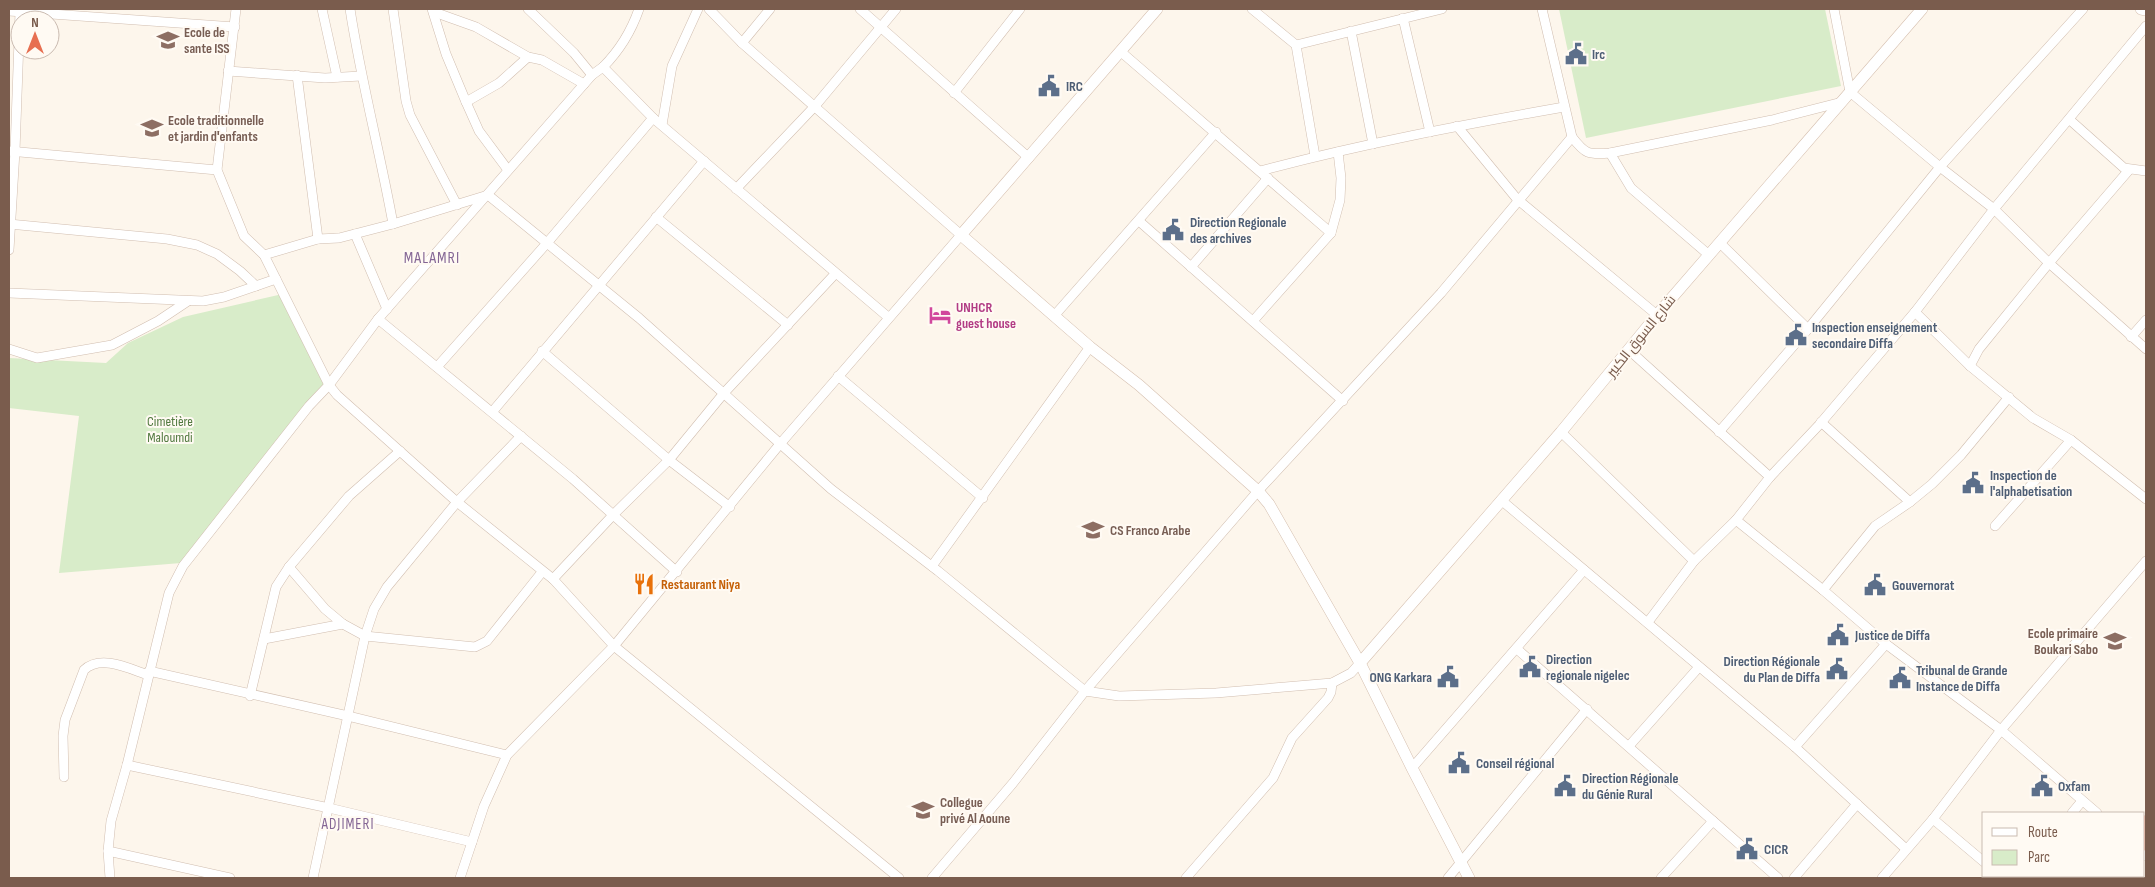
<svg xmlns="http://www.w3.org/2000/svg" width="2155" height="887" font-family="'Sofia Sans Condensed',Cairo,sans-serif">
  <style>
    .green { fill: #d8ecc9 }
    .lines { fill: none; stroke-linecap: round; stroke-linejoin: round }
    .street-casing { stroke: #d1beb0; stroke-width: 10 }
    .secondary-casing { stroke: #d6c0b0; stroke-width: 12 }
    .highway-casing { stroke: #dad1cd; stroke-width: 16 }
    .street { stroke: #fff; stroke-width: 9 }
    .secondary { stroke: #fff; stroke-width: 11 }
    .highway { stroke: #f7b7a3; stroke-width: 15 }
    .labels { text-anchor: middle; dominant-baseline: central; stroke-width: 4; stroke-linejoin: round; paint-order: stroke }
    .education-label { font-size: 14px; font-weight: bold; fill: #785e54; stroke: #fffaf3; text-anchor: start }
    .service-label { font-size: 14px; font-weight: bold; fill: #4e5e75; stroke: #fffaf3; text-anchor: start }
    .hotel-label { font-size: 14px; font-weight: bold; fill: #b23c85; stroke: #fffaf3; text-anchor: start }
    .street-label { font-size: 14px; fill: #7a5c4d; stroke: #fffaf3 }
    .park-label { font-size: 14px; fill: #537a41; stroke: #fffaf3 }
    .food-label { font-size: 14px; font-weight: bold; fill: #c56008; stroke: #fffaf3; text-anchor: start }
    .neighbourhood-label { font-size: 15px; letter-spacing: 1px; fill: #846695; stroke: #fffaf3 }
    .quarter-label { font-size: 16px; letter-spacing: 1px; fill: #846695; stroke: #fffaf3 }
  </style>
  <rect width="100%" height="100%" fill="#fdf6ec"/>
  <g class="green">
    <polygon points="1559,9 1825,9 1841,86 1586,138"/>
    <polygon points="287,293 325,383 181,563 59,573 79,416 9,408 9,358 106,363 128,343 183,317"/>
  </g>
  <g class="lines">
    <g class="street-casing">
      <g id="street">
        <polyline points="236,9 217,170 244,236 264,255 329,385 337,395 457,502 553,579 614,646 899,878"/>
        <polyline points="322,9 337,77"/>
        <path d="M350 9C361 81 380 152 393 224"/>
        <polyline points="393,9 406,101 410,115 457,205"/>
        <polyline points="432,9 446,54 466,102 479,131 508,170"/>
        <polyline points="528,9 574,53 592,75 603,67 653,118 888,317"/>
        <polyline points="860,9 1029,158"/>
        <polyline points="1252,9 1296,45 1315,156"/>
        <path d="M1542 9 1572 137C1585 154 1588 155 1610 153L1772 120 1842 102"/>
        <polyline points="1834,9 1850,92 1940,167 1994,209 2049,263 2146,349"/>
        <polyline points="9,11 235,27"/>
        <polyline points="434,12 476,27 528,57 542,60 584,84"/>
        <polyline points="1403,18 1430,132"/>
        <polyline points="1351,31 1373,144"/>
        <polyline points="742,43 770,9"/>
        <polyline points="1296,45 1442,9"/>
        <polyline points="1120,51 1331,233"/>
        <path d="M603 67C620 50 631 32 639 9"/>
        <polyline points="228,71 325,78 361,76"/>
        <polyline points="297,75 318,239"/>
        <polyline points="954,93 1020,9"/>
        <polyline points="466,102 499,83 528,57"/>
        <polyline points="2070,120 2124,168 2146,171"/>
        <polyline points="662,125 672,66 698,9"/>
        <polyline points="1457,126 1517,199 1657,315"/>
        <polyline points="9,151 217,170"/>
        <polyline points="1610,153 1631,188 1709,255"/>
        <path d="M1260 171C1361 144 1462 125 1564 107"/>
        <polyline points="736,189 815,106 896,9"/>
        <polyline points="488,195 639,318 831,489 938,571 1085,691 1119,696 1216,693 1332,683 1351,673 1360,663"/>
        <polyline points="656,217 788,325"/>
        <polyline points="1139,221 1343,401"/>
        <polyline points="9,224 167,239 197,245 217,254 240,271 256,286"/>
        <polyline points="355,234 387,309"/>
        <polyline points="1720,243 1808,329"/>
        <polyline points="9,250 15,151 20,12"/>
        <polyline points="264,255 318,239 339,238 393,224 488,195"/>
        <polyline points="1191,267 1268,178"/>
        <polyline points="9,293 203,301 224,297 276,279"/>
        <polyline points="1915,312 1970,366 2033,418 2071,440 2146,499"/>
        <polyline points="1054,316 1216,132"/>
        <polyline points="378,319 573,479 677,572"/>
        <polyline points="1253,321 1331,233 1340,200 1341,178 1338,152"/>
        <polyline points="2131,337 2146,320"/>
        <polyline points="9,349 37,358 112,345 158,321 188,301"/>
        <polyline points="1629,350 1770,477"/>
        <polyline points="542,351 669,460 730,507"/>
        <polyline points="1970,366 1979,349 2049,263 2129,170"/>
        <polyline points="437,367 547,243 653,118"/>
        <polyline points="838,376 983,498"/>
        <polyline points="493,411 704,161"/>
        <polyline points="1821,422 1910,502"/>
        <polyline points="1561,432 1694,561"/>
        <polyline points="1719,432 1808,329 1940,167 2083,9"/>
        <polyline points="1501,500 1795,747 1906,849"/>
        <polyline points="1736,520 1823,590 1886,644 2001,730 2097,813"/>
        <polyline points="1995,526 2071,440"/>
        <polyline points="932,566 1090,347"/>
        <polyline points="289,567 325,609 343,624 365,636 475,647 487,641 542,572"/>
        <polyline points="553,579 614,514 669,460 724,393 835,274"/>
        <polyline points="1823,590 1875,526 1910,502 1932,484 1961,455 2009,397"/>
        <polyline points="1648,622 1694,561 1736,520 1770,477 1819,425 1915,312 1994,209 2146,26"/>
        <polyline points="264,639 343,624"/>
        <polyline points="1517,649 1778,878"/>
        <polyline points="149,671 348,716 507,755"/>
        <polyline points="250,696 276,587 289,567 349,496 400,451"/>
        <polyline points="1629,746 1699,667"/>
        <polyline points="1795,747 1886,644"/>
        <polyline points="127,765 329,808 472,842"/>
        <polyline points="1412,768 1584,570"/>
        <path d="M64 777 63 736 65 720 84 670C101 654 130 669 148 675"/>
        <polyline points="2072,813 2082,801"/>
        <polyline points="1933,819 1984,862"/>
        <polyline points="108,851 230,878"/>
        <polyline points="2144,854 2146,856"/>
        <polyline points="2000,876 2003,878"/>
        <polyline points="110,878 108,851 111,821 127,765 169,593 183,566 309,406 329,385 378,319 592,75"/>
        <polyline points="313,878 365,636 374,609 387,587 457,502 521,436"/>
        <polyline points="460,878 484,806 507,755 614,646 780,444 961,235 742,43 709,9"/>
        <polyline points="932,878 1013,783 1085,691 1258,491 1441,293 1572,137"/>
        <polyline points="1186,878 1273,778 1292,738 1328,698 1331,692 1332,683"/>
        <polyline points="1448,878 1587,709"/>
        <polyline points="1661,878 1713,821"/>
        <polyline points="1794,878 1857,804"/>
        <polyline points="1882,878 1933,819 2001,730 2146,561"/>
        <polyline points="2020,878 2022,876"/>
      </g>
    </g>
    <g class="secondary-casing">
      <g id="secondary">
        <polyline points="1157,9 961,235 1090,347 1139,385 1258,491 1269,504 1360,663 1412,768 1469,878"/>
        <polyline points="2141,9 2146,10"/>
        <polyline points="1360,663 1561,432 1657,315 1922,9"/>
      </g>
    </g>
    <g class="highway-casing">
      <g id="highway">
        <polyline points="2144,826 2146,823"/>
        <polyline points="2144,843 2146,840"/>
        <polyline points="2099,878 2101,876"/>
        <polyline points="2113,878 2115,876"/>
      </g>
    </g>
    <use href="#street" class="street"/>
    <use href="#secondary" class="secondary"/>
    <use href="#highway" class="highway"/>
  </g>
  <defs>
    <g id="school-bare" transform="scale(1.725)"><path d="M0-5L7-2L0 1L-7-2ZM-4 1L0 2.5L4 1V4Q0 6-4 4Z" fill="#8d6e63" stroke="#fffaf3" stroke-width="2.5" paint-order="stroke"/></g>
    <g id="civic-bare" transform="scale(1.725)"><path d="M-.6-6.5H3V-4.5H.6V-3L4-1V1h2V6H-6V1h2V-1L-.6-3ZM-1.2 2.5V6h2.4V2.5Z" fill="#5c6f8a" stroke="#fffaf3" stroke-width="2.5" paint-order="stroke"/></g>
    <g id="hotel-bare" transform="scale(1.725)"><path d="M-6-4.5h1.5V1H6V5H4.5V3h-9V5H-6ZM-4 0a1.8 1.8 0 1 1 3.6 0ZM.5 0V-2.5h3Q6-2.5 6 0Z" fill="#d1479c" stroke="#fffaf3" stroke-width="2.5" paint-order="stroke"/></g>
    <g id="restaurant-bare" transform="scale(1.725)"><path d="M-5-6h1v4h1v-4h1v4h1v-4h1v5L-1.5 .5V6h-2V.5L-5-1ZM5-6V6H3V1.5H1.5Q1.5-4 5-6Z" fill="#e8710a" stroke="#fffaf3" stroke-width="2.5" paint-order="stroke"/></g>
  </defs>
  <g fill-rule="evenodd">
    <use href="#school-bare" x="168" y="40"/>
    <use href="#civic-bare" x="1576" y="54"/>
    <use href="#civic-bare" x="1049" y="86"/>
    <use href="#school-bare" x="152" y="128"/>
    <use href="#civic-bare" x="1173" y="230"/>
    <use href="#hotel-bare" x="940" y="315"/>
    <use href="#civic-bare" x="1796" y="335"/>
    <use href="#civic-bare" x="1973" y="483"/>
    <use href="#school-bare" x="1093" y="530"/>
    <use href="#restaurant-bare" x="644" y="584"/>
    <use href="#civic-bare" x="1875" y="585"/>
    <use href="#civic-bare" x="1838" y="635"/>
    <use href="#school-bare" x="2115" y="641"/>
    <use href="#civic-bare" x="1530" y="667"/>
    <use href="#civic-bare" x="1837" y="669"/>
    <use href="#civic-bare" x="1448" y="677"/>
    <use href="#civic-bare" x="1900" y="678"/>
    <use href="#civic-bare" x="1459" y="763"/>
    <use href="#civic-bare" x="1565" y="786"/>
    <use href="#civic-bare" x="2042" y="786"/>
    <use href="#school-bare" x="923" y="810"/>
    <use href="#civic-bare" x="1747" y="849"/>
  </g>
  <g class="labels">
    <g class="education-label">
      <text x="184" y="32">Ecole de<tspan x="184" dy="16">sante ISS</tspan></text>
      <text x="168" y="120">Ecole traditionnelle<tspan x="168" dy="16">et jardin d'enfants</tspan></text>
      <text x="1110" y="530">CS Franco Arabe</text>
      <text x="2098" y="633" text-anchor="end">Ecole primaire<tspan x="2098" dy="16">Boukari Sabo</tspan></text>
      <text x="940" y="802">Collegue<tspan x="940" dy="16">privé Al Aoune</tspan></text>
    </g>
    <g class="service-label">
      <text x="1592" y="54">Irc</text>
      <text x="1066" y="86">IRC</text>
      <text x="1190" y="222">Direction Regionale<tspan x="1190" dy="16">des archives</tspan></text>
      <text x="1812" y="327">Inspection enseignement<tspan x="1812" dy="16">secondaire Diffa</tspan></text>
      <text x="1990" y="475">Inspection de<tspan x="1990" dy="16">l'alphabetisation</tspan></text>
      <text x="1892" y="585">Gouvernorat</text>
      <text x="1855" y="635">Justice de Diffa</text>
      <text x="1546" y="659">Direction<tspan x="1546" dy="16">regionale nigelec</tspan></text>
      <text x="1820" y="661" text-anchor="end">Direction Régionale<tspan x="1820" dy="16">du Plan de Diffa</tspan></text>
      <text x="1916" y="670">Tribunal de Grande<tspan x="1916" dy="16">Instance de Diffa</tspan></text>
      <text x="1432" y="677" text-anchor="end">ONG Karkara</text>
      <text x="1476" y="763">Conseil régional</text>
      <text x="1582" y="778">Direction Régionale<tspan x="1582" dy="16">du Génie Rural</tspan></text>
      <text x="2058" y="786">Oxfam</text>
      <text x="1764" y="849">CICR</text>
    </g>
    <g class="hotel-label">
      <text x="956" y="307">UNHCR<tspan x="956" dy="16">guest house</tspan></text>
    </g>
    <g class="street-label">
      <text transform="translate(1641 336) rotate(-51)">شارع السوق الكبير</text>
    </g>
    <g class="park-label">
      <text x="170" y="421">Cimetière<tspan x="170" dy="16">Maloumdi</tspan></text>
    </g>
    <g class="food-label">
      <text x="661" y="584">Restaurant Niya</text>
    </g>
    <g class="neighbourhood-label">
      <text x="348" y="824">ADJIMERI</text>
    </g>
    <g class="quarter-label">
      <text x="432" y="258">MALAMRI</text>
    </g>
  </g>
  <rect width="2155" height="887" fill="none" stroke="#7a5c4d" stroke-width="20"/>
  <rect x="1982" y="812" width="162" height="65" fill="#fffaf3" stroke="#cabbb1"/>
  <rect x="1992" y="828" width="25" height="8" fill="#ffffff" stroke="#cabbb1"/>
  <text x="2028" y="837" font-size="15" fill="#7a5c4d">Route</text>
  <rect x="1992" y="850" width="25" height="15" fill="#d8ecc9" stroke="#cabbb1"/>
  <text x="2028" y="862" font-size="15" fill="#7a5c4d">Parc</text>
  <g transform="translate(35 35)"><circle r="24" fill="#fffaf3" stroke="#cabbb1"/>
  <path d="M0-4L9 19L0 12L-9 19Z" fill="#e76f51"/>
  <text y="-8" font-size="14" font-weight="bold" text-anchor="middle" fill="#7a5c4d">N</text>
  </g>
</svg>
